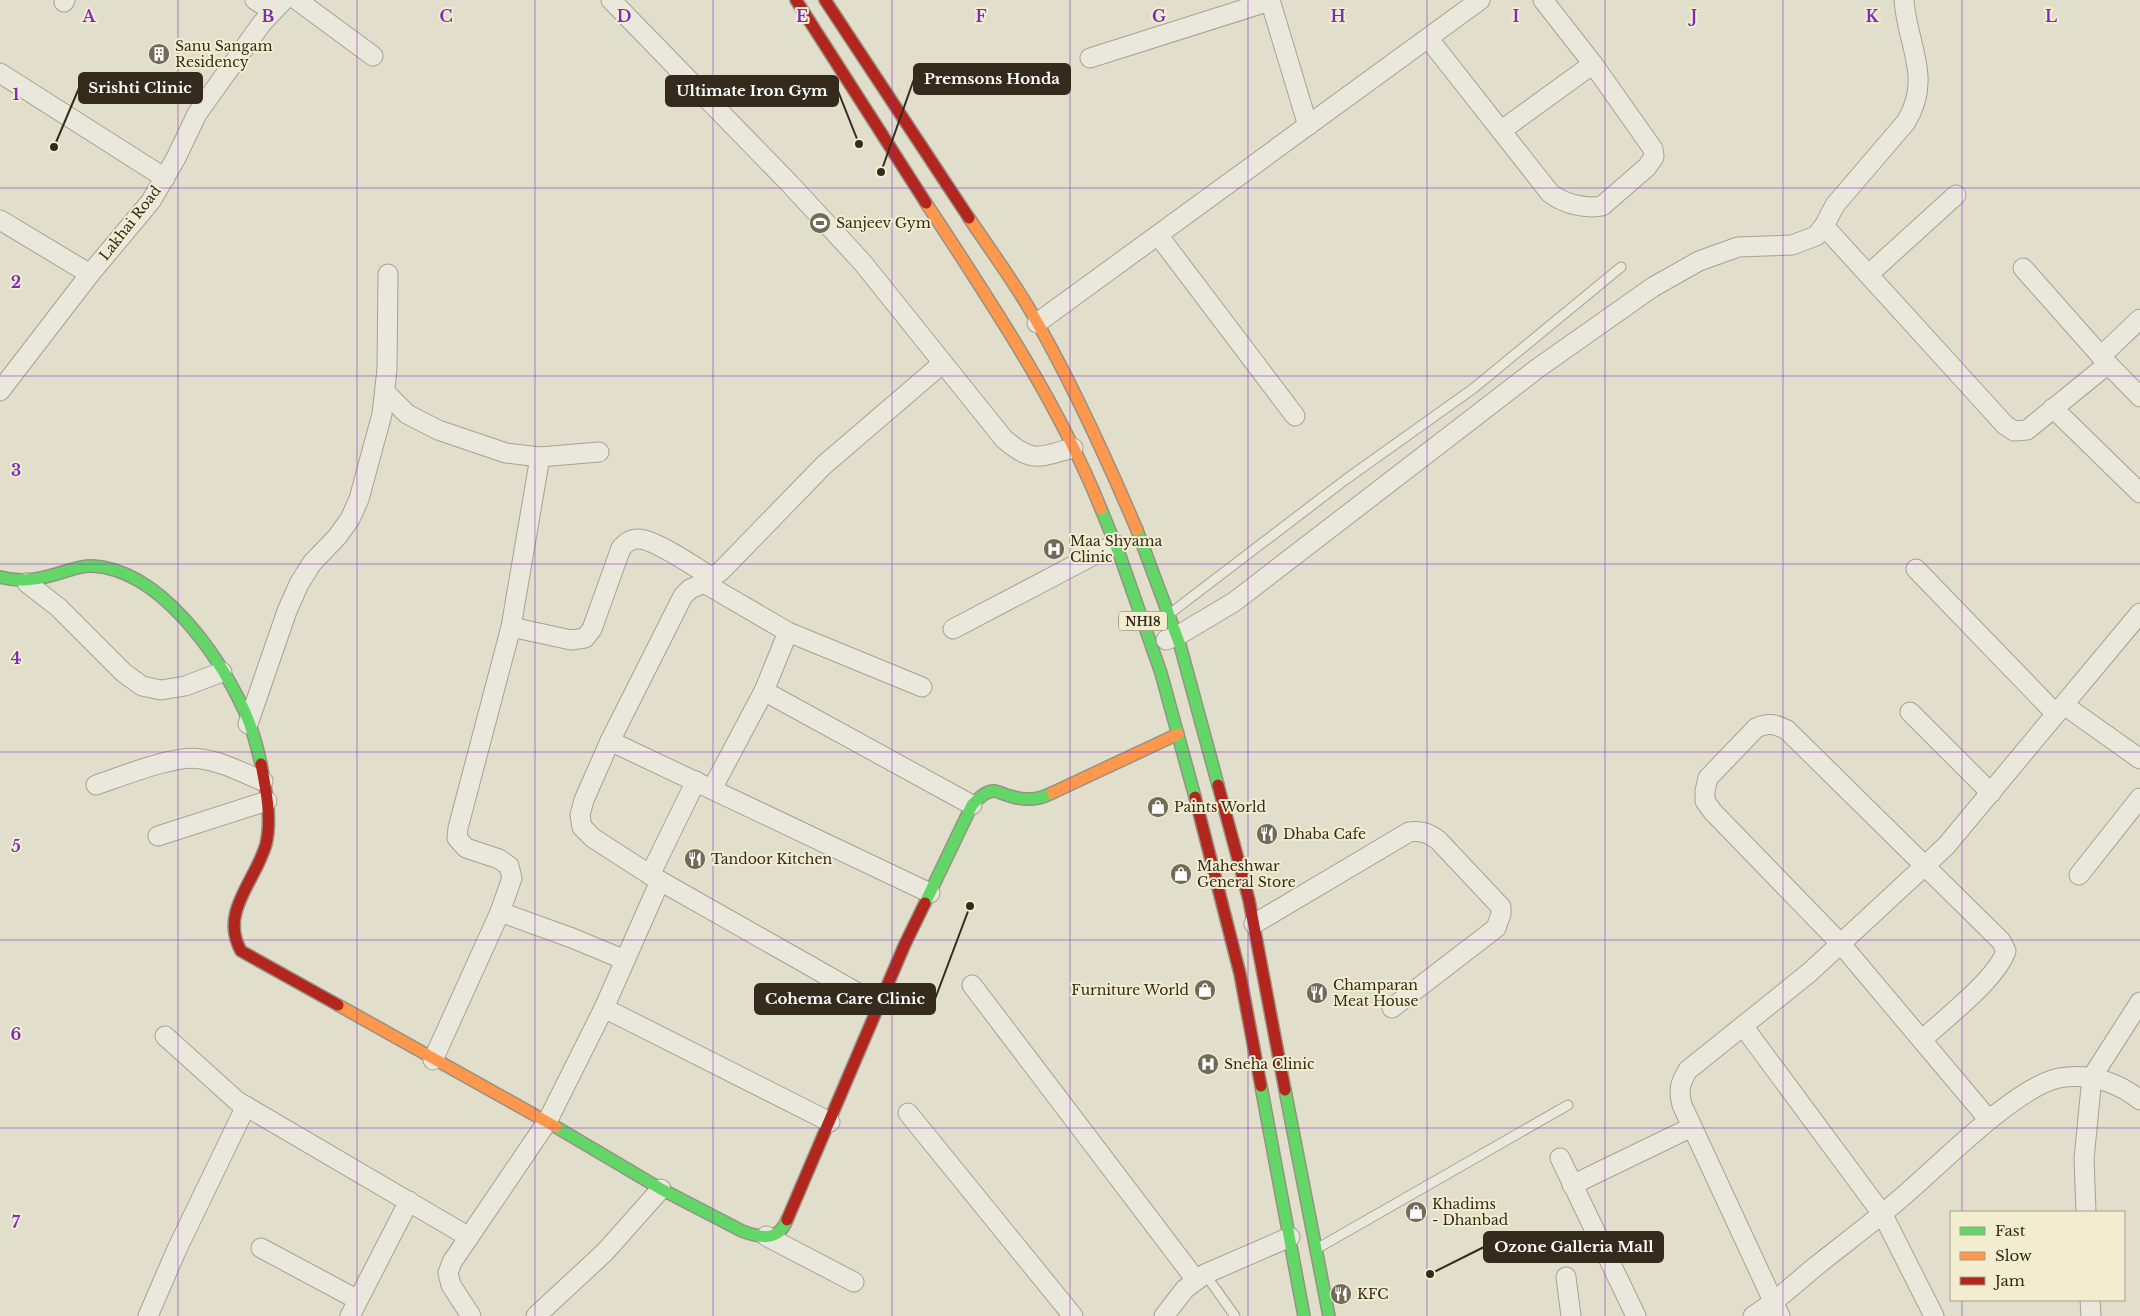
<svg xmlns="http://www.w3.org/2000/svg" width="2140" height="1316" font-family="'Libre Baskerville',serif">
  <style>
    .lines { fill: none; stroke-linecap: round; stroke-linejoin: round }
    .lane-casing { stroke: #a6a294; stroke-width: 11 }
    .street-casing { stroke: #a6a294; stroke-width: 21 }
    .fast-casing { stroke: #969284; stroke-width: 14 }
    .slow-casing { stroke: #969284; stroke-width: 14 }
    .jam-casing { stroke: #969284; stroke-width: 14 }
    .lane { stroke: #eae7dc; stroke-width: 9 }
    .street { stroke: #eae7dc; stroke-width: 19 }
    .fast { stroke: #63d668; stroke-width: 11 }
    .slow { stroke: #ff974d; stroke-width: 11 }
    .jam { stroke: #b3261e; stroke-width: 11 }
    .grid { fill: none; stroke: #7b2cbf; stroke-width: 1; stroke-opacity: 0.55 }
    .labels { text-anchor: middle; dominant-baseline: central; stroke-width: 4; stroke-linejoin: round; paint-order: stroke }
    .shield { fill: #f3edd0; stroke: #6d6553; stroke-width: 1 }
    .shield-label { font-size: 12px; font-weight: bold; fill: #342b1d }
    .poi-label { font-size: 14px; fill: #342b1d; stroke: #f3edd0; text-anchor: start }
    .street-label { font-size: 14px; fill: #342b1d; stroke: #f3edd0 }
    .grid-label { font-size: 16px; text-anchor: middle; font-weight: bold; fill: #7b2cbf; stroke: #f3edd0; stroke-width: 4; stroke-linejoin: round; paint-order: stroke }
    .leader { fill: none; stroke: #342b1d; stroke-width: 2 }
    .callout-dot { fill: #342b1d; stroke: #f3edd0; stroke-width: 2 }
    .callout { fill: #342b1d; stroke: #342b1d; stroke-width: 2 }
    .callout-label { font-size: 15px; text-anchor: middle; font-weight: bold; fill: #fff }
  </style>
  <rect width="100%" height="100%" fill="#e1decb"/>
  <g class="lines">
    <g class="lane-casing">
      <g id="lane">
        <polyline points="1172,612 1345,480 1474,388 1621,267"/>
        <polyline points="1318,1248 1568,1105"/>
        <polyline points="1205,1274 1235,1316"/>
      </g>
    </g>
    <g class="street-casing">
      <g id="street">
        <polyline points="255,0 273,11"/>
        <polyline points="297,0 373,56"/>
        <path d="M611 0 790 184 862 262 1004 439C1033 464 1039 457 1073 448"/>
        <polyline points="1270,0 1308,126"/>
        <polyline points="64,2 65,0"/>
        <path d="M1428 38 1550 193C1564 204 1585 209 1602 206L1647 167 1654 157 1653 149 1593 64 1543 0"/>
        <polyline points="1090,58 1270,1"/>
        <polyline points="0,73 165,178"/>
        <polyline points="1502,130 1593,64"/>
        <polyline points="0,220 90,274"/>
        <polyline points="1824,226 2005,425 2014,431 2027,430 2108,364 2140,397"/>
        <polyline points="1158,235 1295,416"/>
        <polyline points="2023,268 2108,364"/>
        <polyline points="1869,274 1956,195"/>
        <polyline points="1037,323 1480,0"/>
        <polyline points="2101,356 2140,319"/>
        <polyline points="0,391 90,274 151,201 176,158 197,114 262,23 284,0"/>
        <polyline points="385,392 407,414 438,430 506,453 540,457 599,452"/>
        <polyline points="2053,408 2140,493"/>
        <polyline points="1916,569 2056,714"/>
        <polyline points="27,583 58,607 124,673 142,686 161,690 185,686 222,672"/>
        <polyline points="704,583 721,571 824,465 943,363"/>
        <path d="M511 627 571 640 585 638 592 629 621 548C626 543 630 539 638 539 653 538 698 569 713 578"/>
        <polyline points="953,629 1115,544"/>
        <path d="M1166 640 1177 636 1234 602 1538 368 1653 287 1699 261 1738 247 1792 245 1816 236 1824 226 1835 205 1906 122C1933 78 1907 45 1904 0"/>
        <polyline points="764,691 972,805"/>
        <polyline points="2064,705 2140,759"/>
        <polyline points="1910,712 1991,793"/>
        <polyline points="248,724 287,611 299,584 312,563 337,537 350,519 359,499 382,414 387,369 388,274"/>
        <polyline points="610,741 930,893"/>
        <path d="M96 785C123 776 176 754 201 759 223 762 243 773 263 781"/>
        <polyline points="712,789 764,691 788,632"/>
        <polyline points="158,836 267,801"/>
        <polyline points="650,875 696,781"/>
        <polyline points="2079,875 2140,798"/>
        <polyline points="500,912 572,938 625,960"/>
        <path d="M1254 924 1409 832C1421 830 1428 833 1438 840L1501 907V914L1496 928 1392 1008"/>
        <polyline points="972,985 1196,1280"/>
        <polyline points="879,1005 655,878 593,838 582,827 580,815 584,800 610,741 683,596 690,589 704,583 788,632 922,687"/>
        <polyline points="604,1008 830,1122"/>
        <polyline points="1743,1026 1883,1215 1934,1316"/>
        <polyline points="165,1036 237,1101 469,1237"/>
        <path d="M1922 1040C1945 1018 1996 980 2006 951L2001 941 1787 730C1775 724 1768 722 1756 728L1708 778 1705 791V801L1713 812 1841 944 1989 1120"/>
        <polyline points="433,1060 500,912 512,878 509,866 499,859 466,848 457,838 458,828 511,627 540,457"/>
        <polyline points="908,1113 1073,1316"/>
        <polyline points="1560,1158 1636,1316"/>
        <polyline points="1572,1185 1692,1127"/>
        <polyline points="2086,1212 2084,1159 2092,1077 2140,1002"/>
        <polyline points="766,1236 854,1282"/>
        <polyline points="261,1248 358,1300"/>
        <polyline points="1566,1277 1571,1316"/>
        <polyline points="2090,1300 2091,1316"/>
        <polyline points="148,1316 177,1249 246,1106"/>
        <polyline points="350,1316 409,1201"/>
        <polyline points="471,1316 451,1285 448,1273 452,1262 547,1122 604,1008 660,881"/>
        <polyline points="536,1316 605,1252 661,1189"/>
        <polyline points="1164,1316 1185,1289 1205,1274 1290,1237"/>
        <path d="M1753 1316C1776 1302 1794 1284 1815 1267 1846 1242 1879 1218 1909 1191 1944 1161 2016 1087 2059 1078 2089 1073 2117 1082 2140 1100"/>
        <path d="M1780 1316 1682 1105C1678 1090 1680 1083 1688 1070L1810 972 1946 846 2140 613"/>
      </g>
    </g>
    <g class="fast-casing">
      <g id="fast">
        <polyline points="1101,509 1120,556 1161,673 1195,797"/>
        <polyline points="1137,530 1180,645 1218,785"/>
        <path d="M0 577C23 583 41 579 63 572 73 569 82 565 93 566 160 570 218 654 244 710 252 727 257 746 261 764"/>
        <path d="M925 903 972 805C978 799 986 790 995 791 1000 792 1005 795 1010 796 1026 801 1038 800 1052 793"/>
        <polyline points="1261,1086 1304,1316"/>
        <polyline points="1285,1090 1329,1316"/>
        <path d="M556 1127 661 1189 742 1231C761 1238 778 1242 787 1220"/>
      </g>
    </g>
    <g class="slow-casing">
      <g id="slow">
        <path d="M926 203C990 301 1057 400 1101 509"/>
        <path d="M969 218C989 248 1012 279 1030 310 1071 380 1105 455 1137 530"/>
        <polyline points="1052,793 1178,734"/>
        <polyline points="338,1005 556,1127"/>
      </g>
    </g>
    <g class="jam-casing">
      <g id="jam">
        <polyline points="796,0 926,203"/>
        <polyline points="825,0 969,218"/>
        <path d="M261 764C266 789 272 819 266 844 256 881 219 912 241 951L338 1005"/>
        <polyline points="1218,785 1249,900 1285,1090"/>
        <polyline points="1195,797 1240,974 1261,1086"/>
        <polyline points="787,1220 905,944 925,903"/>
      </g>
    </g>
    <use href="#lane" class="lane"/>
    <use href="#street" class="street"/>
    <use href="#fast" class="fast"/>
    <use href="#slow" class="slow"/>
    <use href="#jam" class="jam"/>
  </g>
  <path class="grid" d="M178 0V1316M357 0V1316M535 0V1316M713 0V1316M892 0V1316M1070 0V1316M1248 0V1316M1427 0V1316M1605 0V1316M1783 0V1316M1962 0V1212M0 188H2140M0 376H2140M0 564H2140M0 752H2140M0 940H2140M0 1128H2140M1962 1300V1316"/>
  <defs>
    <g id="building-disc" transform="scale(1.125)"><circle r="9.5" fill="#716a5a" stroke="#f3edd0"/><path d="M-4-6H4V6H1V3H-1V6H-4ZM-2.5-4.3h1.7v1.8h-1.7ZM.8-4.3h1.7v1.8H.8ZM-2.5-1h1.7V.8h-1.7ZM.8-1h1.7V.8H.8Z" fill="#fff"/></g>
    <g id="stadium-disc" transform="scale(1.125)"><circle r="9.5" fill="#716a5a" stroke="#f3edd0"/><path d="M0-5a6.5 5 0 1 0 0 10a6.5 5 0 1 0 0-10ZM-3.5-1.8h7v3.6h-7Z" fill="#fff"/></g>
    <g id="hospital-disc" transform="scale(1.125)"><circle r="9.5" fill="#716a5a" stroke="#f3edd0"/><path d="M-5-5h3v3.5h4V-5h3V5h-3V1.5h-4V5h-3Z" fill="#fff"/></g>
    <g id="shop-disc" transform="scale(1.125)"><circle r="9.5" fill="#716a5a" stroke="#f3edd0"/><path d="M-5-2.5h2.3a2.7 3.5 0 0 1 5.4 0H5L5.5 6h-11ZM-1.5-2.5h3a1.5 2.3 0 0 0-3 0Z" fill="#fff"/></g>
    <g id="restaurant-disc" transform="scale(1.125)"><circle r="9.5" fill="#716a5a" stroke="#f3edd0"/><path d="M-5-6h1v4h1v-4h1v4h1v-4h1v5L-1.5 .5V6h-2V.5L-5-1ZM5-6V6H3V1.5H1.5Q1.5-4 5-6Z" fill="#fff"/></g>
  </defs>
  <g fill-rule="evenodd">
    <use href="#building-disc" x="159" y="54"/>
    <use href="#stadium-disc" x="820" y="223"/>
    <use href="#hospital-disc" x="1054" y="549"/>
    <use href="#shop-disc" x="1158" y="807"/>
    <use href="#restaurant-disc" x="1267" y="834"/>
    <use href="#restaurant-disc" x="695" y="859"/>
    <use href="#shop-disc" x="1181" y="874"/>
    <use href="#shop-disc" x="1205" y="990"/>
    <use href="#restaurant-disc" x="1317" y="993"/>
    <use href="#hospital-disc" x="1208" y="1064"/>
    <use href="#shop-disc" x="1416" y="1212"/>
    <use href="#restaurant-disc" x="1341" y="1294"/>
  </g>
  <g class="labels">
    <rect class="shield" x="1119" y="611.5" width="48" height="19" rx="4"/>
    <g class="shield-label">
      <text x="1143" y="621">NH18</text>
    </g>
    <g class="poi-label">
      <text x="175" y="46">Sanu Sangam<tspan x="175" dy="16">Residency</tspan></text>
      <text x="836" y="223">Sanjeev Gym</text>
      <text x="1070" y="541">Maa Shyama<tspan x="1070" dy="16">Clinic</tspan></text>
      <text x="1174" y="807">Paints World</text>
      <text x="1283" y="834">Dhaba Cafe</text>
      <text x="711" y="859">Tandoor Kitchen</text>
      <text x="1197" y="866">Maheshwar<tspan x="1197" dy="16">General Store</tspan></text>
      <text x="1333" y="985">Champaran<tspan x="1333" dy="16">Meat House</tspan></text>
      <text x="1189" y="990" text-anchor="end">Furniture World</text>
      <text x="1224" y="1064">Sneha Clinic</text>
      <text x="1432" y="1204">Khadims<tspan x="1432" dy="16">- Dhanbad</tspan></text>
      <text x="1357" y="1294">KFC</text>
    </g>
    <g class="street-label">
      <text transform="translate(130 223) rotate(-52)">Lakhai Road</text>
    </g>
  </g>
  <g class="grid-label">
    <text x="89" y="22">A</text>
    <text x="268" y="22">B</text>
    <text x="446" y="22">C</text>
    <text x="624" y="22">D</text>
    <text x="802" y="22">E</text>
    <text x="981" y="22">F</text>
    <text x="1159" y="22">G</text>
    <text x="1338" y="22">H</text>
    <text x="1516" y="22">I</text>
    <text x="1694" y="22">J</text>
    <text x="1872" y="22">K</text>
    <text x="2051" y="22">L</text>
    <text x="16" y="100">1</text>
    <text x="16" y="288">2</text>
    <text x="16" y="476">3</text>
    <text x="16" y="664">4</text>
    <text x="16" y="852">5</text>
    <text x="16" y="1040">6</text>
    <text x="16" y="1228">7</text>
  </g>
  <path class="leader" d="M881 172L914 79M54 147L79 88M859 144L838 91M970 906L935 999M1430 1274L1484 1247"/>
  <g class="callout-dot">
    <circle cx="881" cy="172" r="5"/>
    <circle cx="54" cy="147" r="5"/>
    <circle cx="859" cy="144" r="5"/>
    <circle cx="970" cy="906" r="5"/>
    <circle cx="1430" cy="1274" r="5"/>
  </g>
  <g class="callout">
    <rect x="914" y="64" width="156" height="30" rx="5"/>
    <rect x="79" y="73" width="123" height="30" rx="5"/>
    <rect x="666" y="76" width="172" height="30" rx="5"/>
    <rect x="755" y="984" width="180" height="30" rx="5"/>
    <rect x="1484" y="1232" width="179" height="30" rx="5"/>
  </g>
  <g class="callout-label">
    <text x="992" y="84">Premsons Honda</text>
    <text x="140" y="93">Srishti Clinic</text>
    <text x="752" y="96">Ultimate Iron Gym</text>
    <text x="845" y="1004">Cohema Care Clinic</text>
    <text x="1574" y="1252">Ozone Galleria Mall</text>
  </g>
  <rect x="1950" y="1211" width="175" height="90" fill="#f3edd0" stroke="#a79f88"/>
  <rect x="1960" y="1227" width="25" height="8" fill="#63d668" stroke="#a79f88"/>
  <text x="1995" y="1236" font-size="15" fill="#342b1d">Fast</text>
  <rect x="1960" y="1252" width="25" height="8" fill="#ff974d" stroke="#a79f88"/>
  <text x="1995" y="1261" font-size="15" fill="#342b1d">Slow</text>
  <rect x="1960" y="1277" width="25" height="8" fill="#b3261e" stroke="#a79f88"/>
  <text x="1995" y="1286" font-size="15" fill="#342b1d">Jam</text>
</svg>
